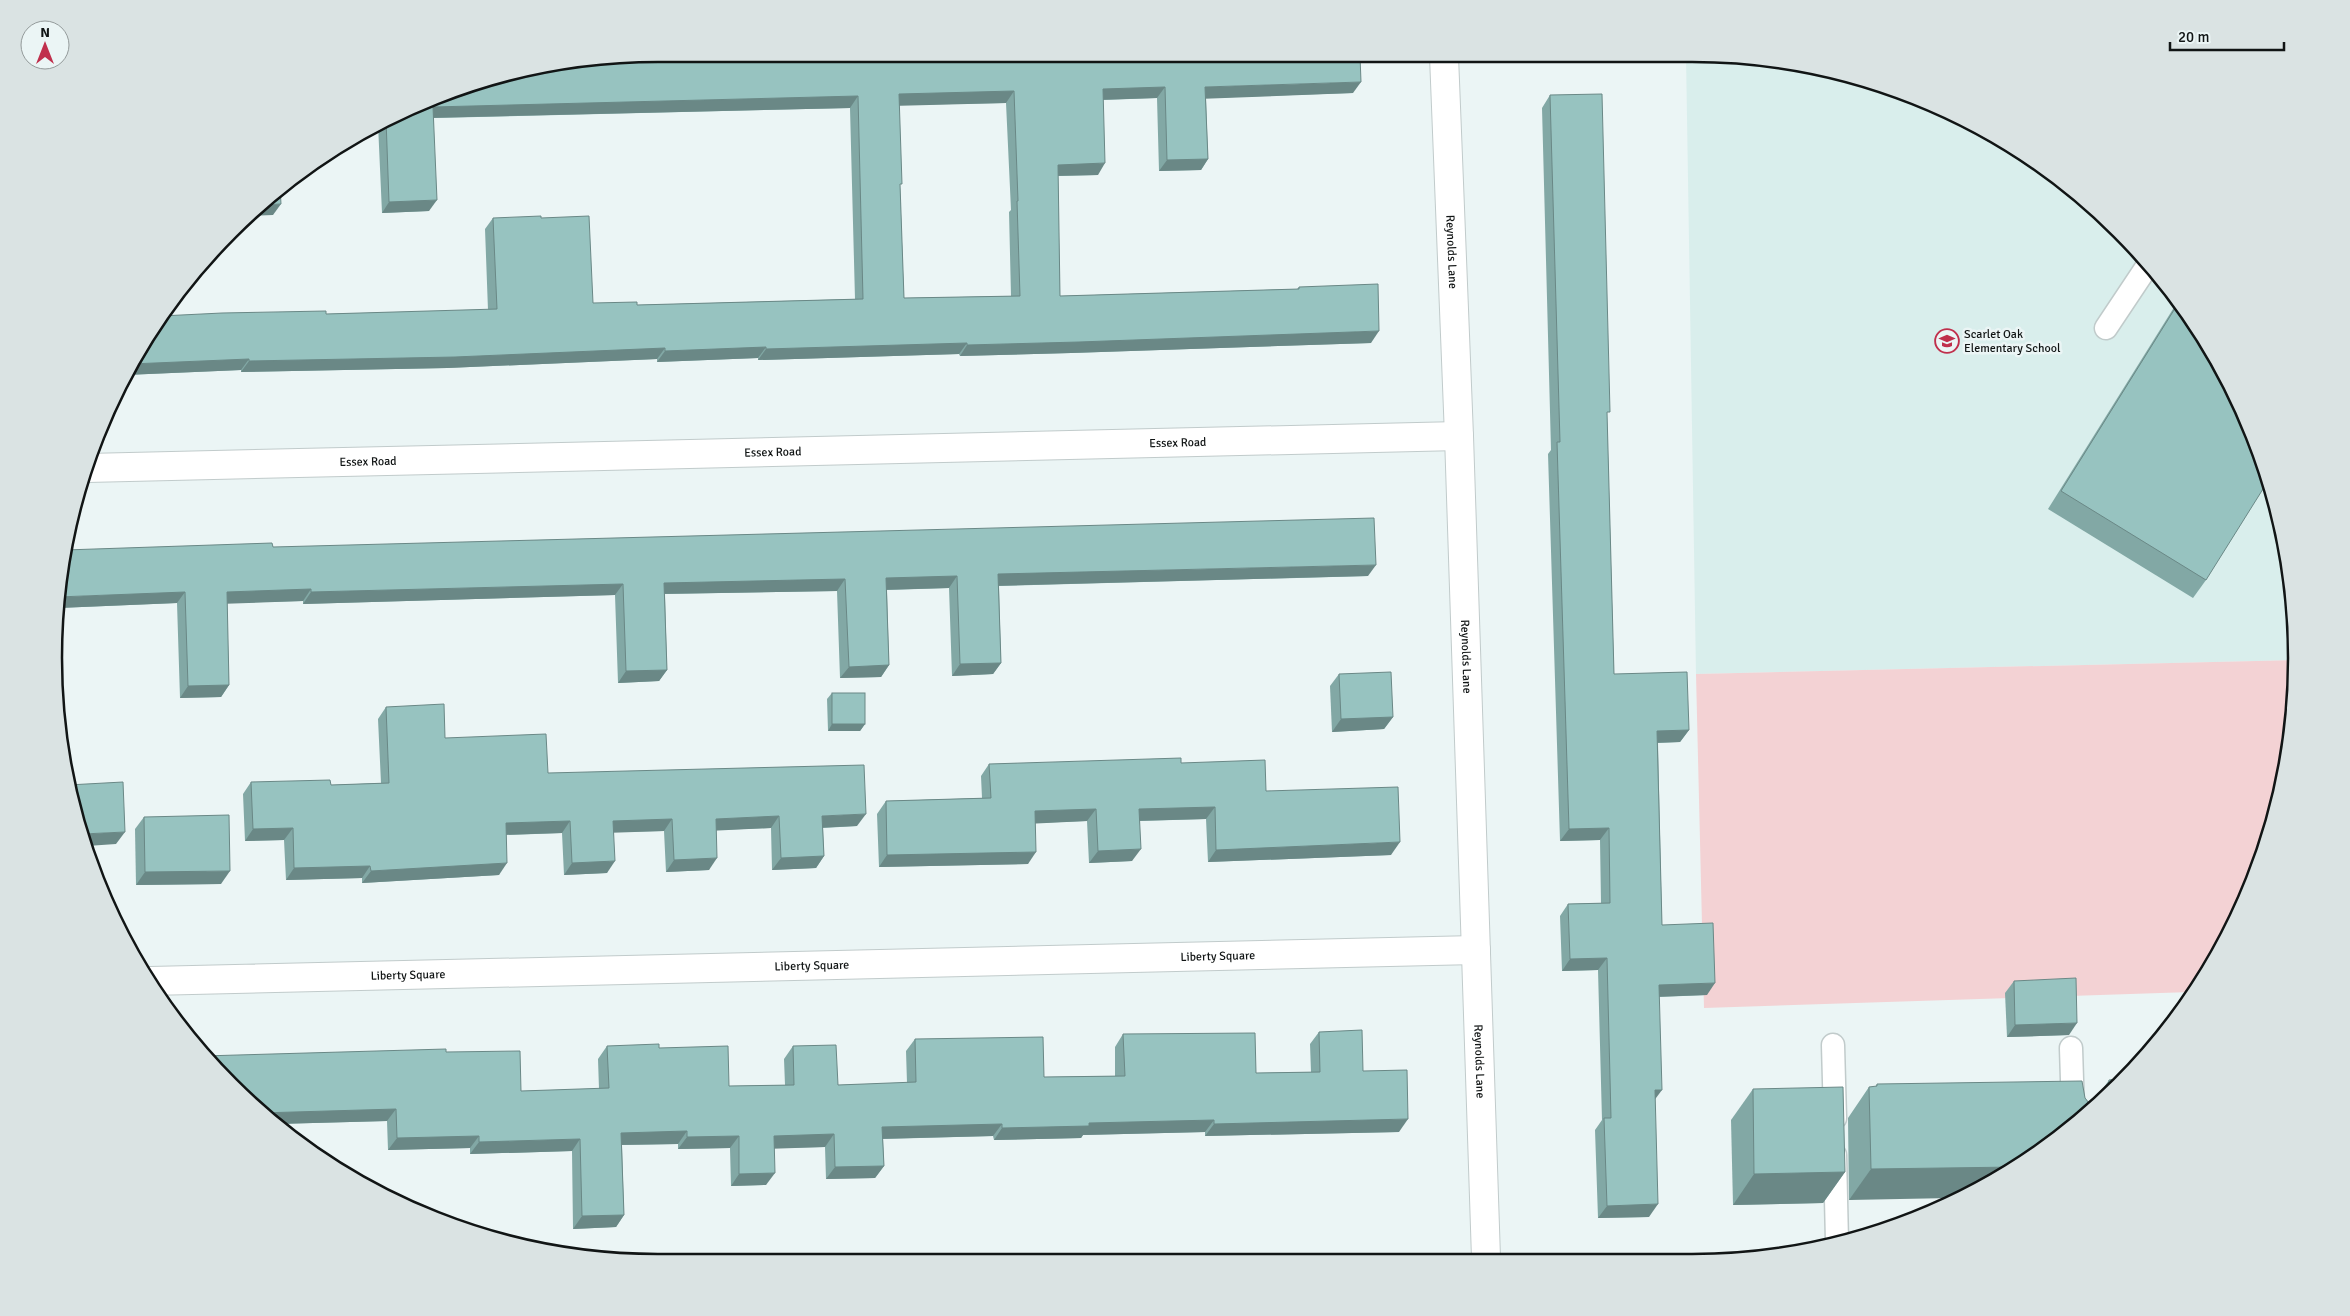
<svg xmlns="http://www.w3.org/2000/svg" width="2350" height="1316" font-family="Signika,sans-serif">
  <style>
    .built { fill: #d9eeec }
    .green { fill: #f3d2d4 }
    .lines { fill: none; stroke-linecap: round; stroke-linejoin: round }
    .service-casing { stroke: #c1cbcb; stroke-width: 25 }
    .minor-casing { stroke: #c1cbcb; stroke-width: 30 }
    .service { stroke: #fff; stroke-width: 22 }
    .minor { stroke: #fff; stroke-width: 28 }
    .wall { fill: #82a8a5; fill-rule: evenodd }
    .shaded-wall { fill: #6a8886 }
    .building { fill: #97c3c0; stroke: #6a8886; fill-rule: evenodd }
    .labels { text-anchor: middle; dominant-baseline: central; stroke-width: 5; stroke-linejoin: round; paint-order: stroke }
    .street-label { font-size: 12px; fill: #111515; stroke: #ebf5f5 }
    .poi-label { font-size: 12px; fill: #111515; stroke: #ebf5f5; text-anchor: start }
    .rim { fill: none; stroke: #111515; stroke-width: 2.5 }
  </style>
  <rect width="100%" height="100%" fill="#ebf5f5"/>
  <polygon class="built" points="1686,55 1731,55 1849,74 1994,135 2091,204 2172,290 2234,391 2276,502 2295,619 2294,660 1696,674"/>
  <polygon class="green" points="2294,660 2291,737 2264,852 2215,960 2191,992 1704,1008 1696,674"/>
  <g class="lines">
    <g class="service-casing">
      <g id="service">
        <polyline points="2106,328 2148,265"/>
        <polyline points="1833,1045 1835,1118"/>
        <polyline points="2071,1048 2073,1112"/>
        <polyline points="1835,1155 1837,1242"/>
      </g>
    </g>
    <g class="minor-casing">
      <g id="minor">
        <path id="s1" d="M1444 56 1459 436 1486 1258"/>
        <path id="s2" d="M87 468 1459 436"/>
        <path id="s3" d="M150 981 1476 950"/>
      </g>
    </g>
    <use href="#service" class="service"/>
    <use href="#minor" class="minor"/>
  </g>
  <g class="wall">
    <path d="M579 59 1353 93 1206 98 1208 159 1201 170 1159 171 1157 98 1103 100 1098 175 1058 176 1060 296 1297 289 1299 287 1371 343 1071 353 960 356 959 354 758 360V358L657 362V359L447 368 241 372V370L125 375 156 322 326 314 488 310 485 229 493 218H541L593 303 637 305 855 299 850 108 434 118 429 211 382 213 378 124 390 116ZM1006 103 1011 210 1009 212 1011 296 904 298 900 187 899 105Z"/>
    <polygon points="1550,95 1607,417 1614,674 1689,730 1680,742 1658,743 1662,925 1707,995 1659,997 1649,1217 1598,1218 1595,1130 1602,1120 1598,970 1562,971 1560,916 1568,904 1601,903 1600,840 1560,841 1548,454 1551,450 1542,108"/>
    <polygon points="2178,301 2234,391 2206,580 2193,598 2048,509"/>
    <polygon points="273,547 1368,576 999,586 1001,663 993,674 952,676 949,588 887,590 889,665 881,677 840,678 837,591 665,594 667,670 659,681 618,683 615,595 303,604 303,601 227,603 229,685 221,697 180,698 177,603 58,608"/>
    <polygon points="1339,674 1393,717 1384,729 1332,732 1330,686"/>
    <polygon points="832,693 865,724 860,731 828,731 827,699"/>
    <polygon points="386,707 445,738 548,773 857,826 823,828 824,856 816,868 772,870 771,828 716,830 709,870 666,872 664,831 614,832 607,873 564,875 562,833 506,835 499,875 362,883 362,878 286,880 284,840 245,841 243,794 251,782 331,785 381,783 378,719"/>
    <polygon points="1181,763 1266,791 1391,855 1208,862 1206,819 1140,821 1132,861 1089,863 1087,821 1035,823 1028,864 879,867 877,814 886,801 982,798 981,776 989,764"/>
    <polygon points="144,817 221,884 136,885 135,829"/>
    <polygon points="2014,981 2069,1035 2007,1037 2005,993"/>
    <polygon points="1319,1032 1363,1071 1399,1132 1205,1136 1205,1132 1083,1135 1081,1138 994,1140 993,1136 883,1139 884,1166 875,1178 826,1179 825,1147 774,1148 766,1185 731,1186 730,1148 678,1149 678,1144 622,1145 624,1215 616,1227 573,1229 572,1151 470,1154 470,1148 388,1150 387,1121 276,1124 260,1112 446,1052 521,1091 599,1089 598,1059 607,1046 659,1048 729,1086 785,1085 784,1059 793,1046 838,1085 907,1083 906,1051 915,1039 1044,1077 1115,1076 1115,1047 1123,1034 1256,1073 1311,1072 1310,1044"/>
    <polygon points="2109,1080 2119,1085 2027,1161 1849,1200 1848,1118 1869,1087 1875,1087 1877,1084 2085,1098 2089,1103 2092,1104"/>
    <polygon points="1753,1089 1845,1172 1823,1203 1733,1205 1731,1120"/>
  </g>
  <g class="shaded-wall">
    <polygon points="1361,82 1353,93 1198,99 1205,87"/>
    <polygon points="1165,87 1157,98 1095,100 1103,89"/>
    <polygon points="1014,91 1006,103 891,106 899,94"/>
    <polygon points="858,96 850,108 426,118 433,107"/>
    <polygon points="1208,159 1201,170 1159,171 1167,160"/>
    <polygon points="1105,163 1098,175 1050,176 1058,165"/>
    <polygon points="437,200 429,211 382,213 389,202"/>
    <polygon points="281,204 273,215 247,216 260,205"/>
    <polygon points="1379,331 1371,343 1071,353 960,356 967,345"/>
    <polygon points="967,343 959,354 758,360 766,349"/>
    <polygon points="766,347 758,358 657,362 665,351"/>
    <polygon points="665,348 657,359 447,368 241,372 249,361"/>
    <polygon points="249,359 241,370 125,375 131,364"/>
    <polygon points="1376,565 1368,576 990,586 998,574"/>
    <polygon points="957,576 949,588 878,590 886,578"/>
    <polygon points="845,579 837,591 656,594 664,583"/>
    <polygon points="623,584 615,595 303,604 311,592"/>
    <polygon points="311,589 303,601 219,604 227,592"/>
    <polygon points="185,592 177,603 58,608 58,597"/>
    <polygon points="1001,663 993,674 952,676 960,664"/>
    <polygon points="889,665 881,677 840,678 849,667"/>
    <polygon points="667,670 659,681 618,683 626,671"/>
    <polygon points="229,685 221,697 180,698 188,686"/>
    <polygon points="1393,717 1384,729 1332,732 1341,719"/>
    <polygon points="832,724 865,724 860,731 828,731"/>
    <polygon points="1689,730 1680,742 1649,743 1657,731"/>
    <polygon points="1215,807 1206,819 1131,821 1139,809"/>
    <polygon points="1096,809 1087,821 1026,824 1035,811"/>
    <polygon points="866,814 857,826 814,828 822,816"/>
    <polygon points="779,816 771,828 708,831 716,819"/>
    <polygon points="672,819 664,831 605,833 613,821"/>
    <polygon points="570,821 562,833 497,835 506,823"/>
    <polygon points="293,828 284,840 245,841 253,829"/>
    <polygon points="1609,828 1600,840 1560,841 1569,829"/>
    <polygon points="125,832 116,844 87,846 83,834"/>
    <polygon points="1400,842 1391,855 1208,862 1216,850"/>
    <polygon points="1141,849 1132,861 1089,863 1098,851"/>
    <polygon points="1036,852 1028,864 879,867 887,855"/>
    <polygon points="824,856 816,868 772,870 781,858"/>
    <polygon points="717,858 709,870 666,872 674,860"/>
    <polygon points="615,861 607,873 564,875 572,863"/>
    <polygon points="507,863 499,875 362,883 371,871"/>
    <polygon points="370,866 362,878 286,880 294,868"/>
    <polygon points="230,871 221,884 136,885 145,872"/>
    <polygon points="1607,958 1598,970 1562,971 1570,959"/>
    <polygon points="1715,983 1707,995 1650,997 1659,985"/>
    <polygon points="2077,1023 2069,1035 2007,1037 2015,1025"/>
    <polygon points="1655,1090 1662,1090 1653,1102"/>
    <polygon points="396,1109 387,1121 276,1124 260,1113"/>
    <polygon points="1408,1119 1399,1132 1205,1136 1214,1124"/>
    <polygon points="1214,1120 1205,1132 1083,1135 1081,1138 994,1140 1002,1128 1089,1123"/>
    <polygon points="1002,1124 993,1136 874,1139 882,1127"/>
    <polygon points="687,1131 678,1144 613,1145 621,1133"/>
    <polygon points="834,1134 825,1147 765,1149 774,1136"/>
    <polygon points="479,1136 470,1148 388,1150 397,1138"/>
    <polygon points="739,1136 730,1148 678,1149 687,1137"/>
    <polygon points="580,1139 572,1151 470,1154 479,1142"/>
    <polygon points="884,1166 875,1178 826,1179 835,1167"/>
    <polygon points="2015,1167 1951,1198 1849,1200 1871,1169"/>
    <polygon points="1845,1172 1823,1203 1733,1205 1754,1174"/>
    <polygon points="775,1173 766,1185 731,1186 739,1174"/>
    <polygon points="1658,1204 1649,1217 1598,1218 1607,1206"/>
    <polygon points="624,1215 616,1227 573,1229 582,1216"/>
  </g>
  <g class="building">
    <path d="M1360 56 1361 82 1205 87 1208 159 1167 160 1165 87 1103 89 1105 163 1058 165 1060 296 1299 289V287L1378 284 1379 331 1079 342 967 345V343L766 349V347L665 351V348L455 357 249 361V359L131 364 156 322 161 316 222 313 326 311V314L497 309 493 218 541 216V218L589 216 593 303 637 302V305L863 299 858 96 433 107 437 200 389 202 386 119 390 116 464 86 579 59ZM1014 91 1018 201H1017L1020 296 904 298 900 184H902L899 94Z"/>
    <polygon points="1602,94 1610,412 1607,412 1614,674 1687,672 1689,730 1657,731 1662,925 1713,923 1715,983 1659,985 1662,1090 1655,1090 1658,1204 1607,1206 1604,1118 1611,1118 1607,958 1570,959 1568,904 1610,903 1609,828 1569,829 1557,442 1560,442 1550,95"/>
    <polygon points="280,187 281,204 260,205"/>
    <polygon points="2179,302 2234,391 2268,481 2206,580 2061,491"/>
    <polygon points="1374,518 1376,565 998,574 1001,663 960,664 957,576 886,578 889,665 849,667 845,579 664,583 667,670 626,671 623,584 311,592 311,589 227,592 229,685 188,686 185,592 58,597 59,579 65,550 272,543 273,547"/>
    <polygon points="1391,672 1393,717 1341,719 1339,674"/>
    <rect x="832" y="693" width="33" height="31"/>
    <polygon points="444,704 445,738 546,734 548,773 864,765 866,814 822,816 824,856 781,858 779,816 716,819 717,858 674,860 672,819 613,821 615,861 572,863 570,821 506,823 507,863 371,871 370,866 294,868 293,828 253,829 251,782 330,780 331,785 389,783 386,707"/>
    <polygon points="1181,758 1181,763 1265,760 1266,791 1398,787 1400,842 1216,850 1215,807 1139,809 1141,849 1098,851 1096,809 1035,811 1036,852 887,855 886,801 991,798 989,764"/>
    <polygon points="123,782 125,832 83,834 68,785"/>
    <polygon points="229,815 230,871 145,872 144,817"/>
    <polygon points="2076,978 2077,1023 2015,1025 2014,981"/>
    <polygon points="1362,1030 1363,1071 1407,1070 1408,1119 1214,1124 1214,1120 1089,1123 1089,1126 1002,1128 1002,1124 882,1127 884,1166 835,1167 834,1134 774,1136 775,1173 739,1174 739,1136 687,1137 687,1131 621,1133 624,1215 582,1216 580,1139 479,1142 479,1136 397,1138 396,1109 260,1113 203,1056 446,1049 446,1052 520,1051 521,1091 609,1088 607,1046 659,1044 659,1048 728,1046 729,1086 794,1085 793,1046 836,1045 838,1085 916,1082 915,1039 1043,1037 1044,1077 1125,1076 1123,1034 1255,1033 1256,1073 1320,1072 1319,1032"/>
    <polygon points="2117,1079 2124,1079 2119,1085 2108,1095 2109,1080"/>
    <polygon points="2082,1081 2085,1098 2089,1103 2095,1105 2027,1161 2015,1167 1871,1169 1869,1087 1877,1086 1877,1084"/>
    <polygon points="1843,1087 1845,1172 1754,1174 1753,1089"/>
  </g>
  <defs>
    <g id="school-ring" transform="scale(1.25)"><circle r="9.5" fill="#ebf5f5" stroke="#c02f4c" stroke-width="1.5"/><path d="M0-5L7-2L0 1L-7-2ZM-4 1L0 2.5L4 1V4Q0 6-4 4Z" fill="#c02f4c"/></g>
  </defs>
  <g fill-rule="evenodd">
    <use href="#school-ring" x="1947" y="341"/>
  </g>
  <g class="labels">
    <g class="street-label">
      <text stroke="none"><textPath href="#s1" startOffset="196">Reynolds Lane</textPath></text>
      <text stroke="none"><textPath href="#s2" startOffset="1091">Essex Road</textPath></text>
      <text stroke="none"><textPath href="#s2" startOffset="686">Essex Road</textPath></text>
      <text stroke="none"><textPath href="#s2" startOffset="281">Essex Road</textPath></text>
      <text stroke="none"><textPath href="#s1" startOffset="601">Reynolds Lane</textPath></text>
      <text stroke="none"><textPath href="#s3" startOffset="1068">Liberty Square</textPath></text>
      <text stroke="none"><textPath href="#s3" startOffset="662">Liberty Square</textPath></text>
      <text stroke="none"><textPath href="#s3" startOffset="258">Liberty Square</textPath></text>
      <text stroke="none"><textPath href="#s1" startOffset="1006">Reynolds Lane</textPath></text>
    </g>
    <g class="poi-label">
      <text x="1964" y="334">Scarlet Oak<tspan x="1964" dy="14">Elementary School</tspan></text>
    </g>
  </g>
  <path d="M0 0H2350V1316H0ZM658 62H1692A596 596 0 0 1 2288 658V658A596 596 0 0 1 1692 1254H658A596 596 0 0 1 62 658V658A596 596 0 0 1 658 62Z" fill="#dae3e3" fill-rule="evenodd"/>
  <path class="rim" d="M658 62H1692A596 596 0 0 1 2288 658V658A596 596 0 0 1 1692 1254H658A596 596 0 0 1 62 658V658A596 596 0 0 1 658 62Z"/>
  <g transform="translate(45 45)"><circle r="24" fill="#ebf5f5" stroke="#949b9b"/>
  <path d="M0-4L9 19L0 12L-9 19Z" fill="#c02f4c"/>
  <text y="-8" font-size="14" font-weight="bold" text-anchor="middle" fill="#111515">N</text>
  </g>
  <path d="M2170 42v8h114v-8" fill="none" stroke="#111515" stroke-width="2.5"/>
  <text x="2178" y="42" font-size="15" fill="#111515" stroke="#ebf5f5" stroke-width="4" paint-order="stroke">20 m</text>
</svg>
